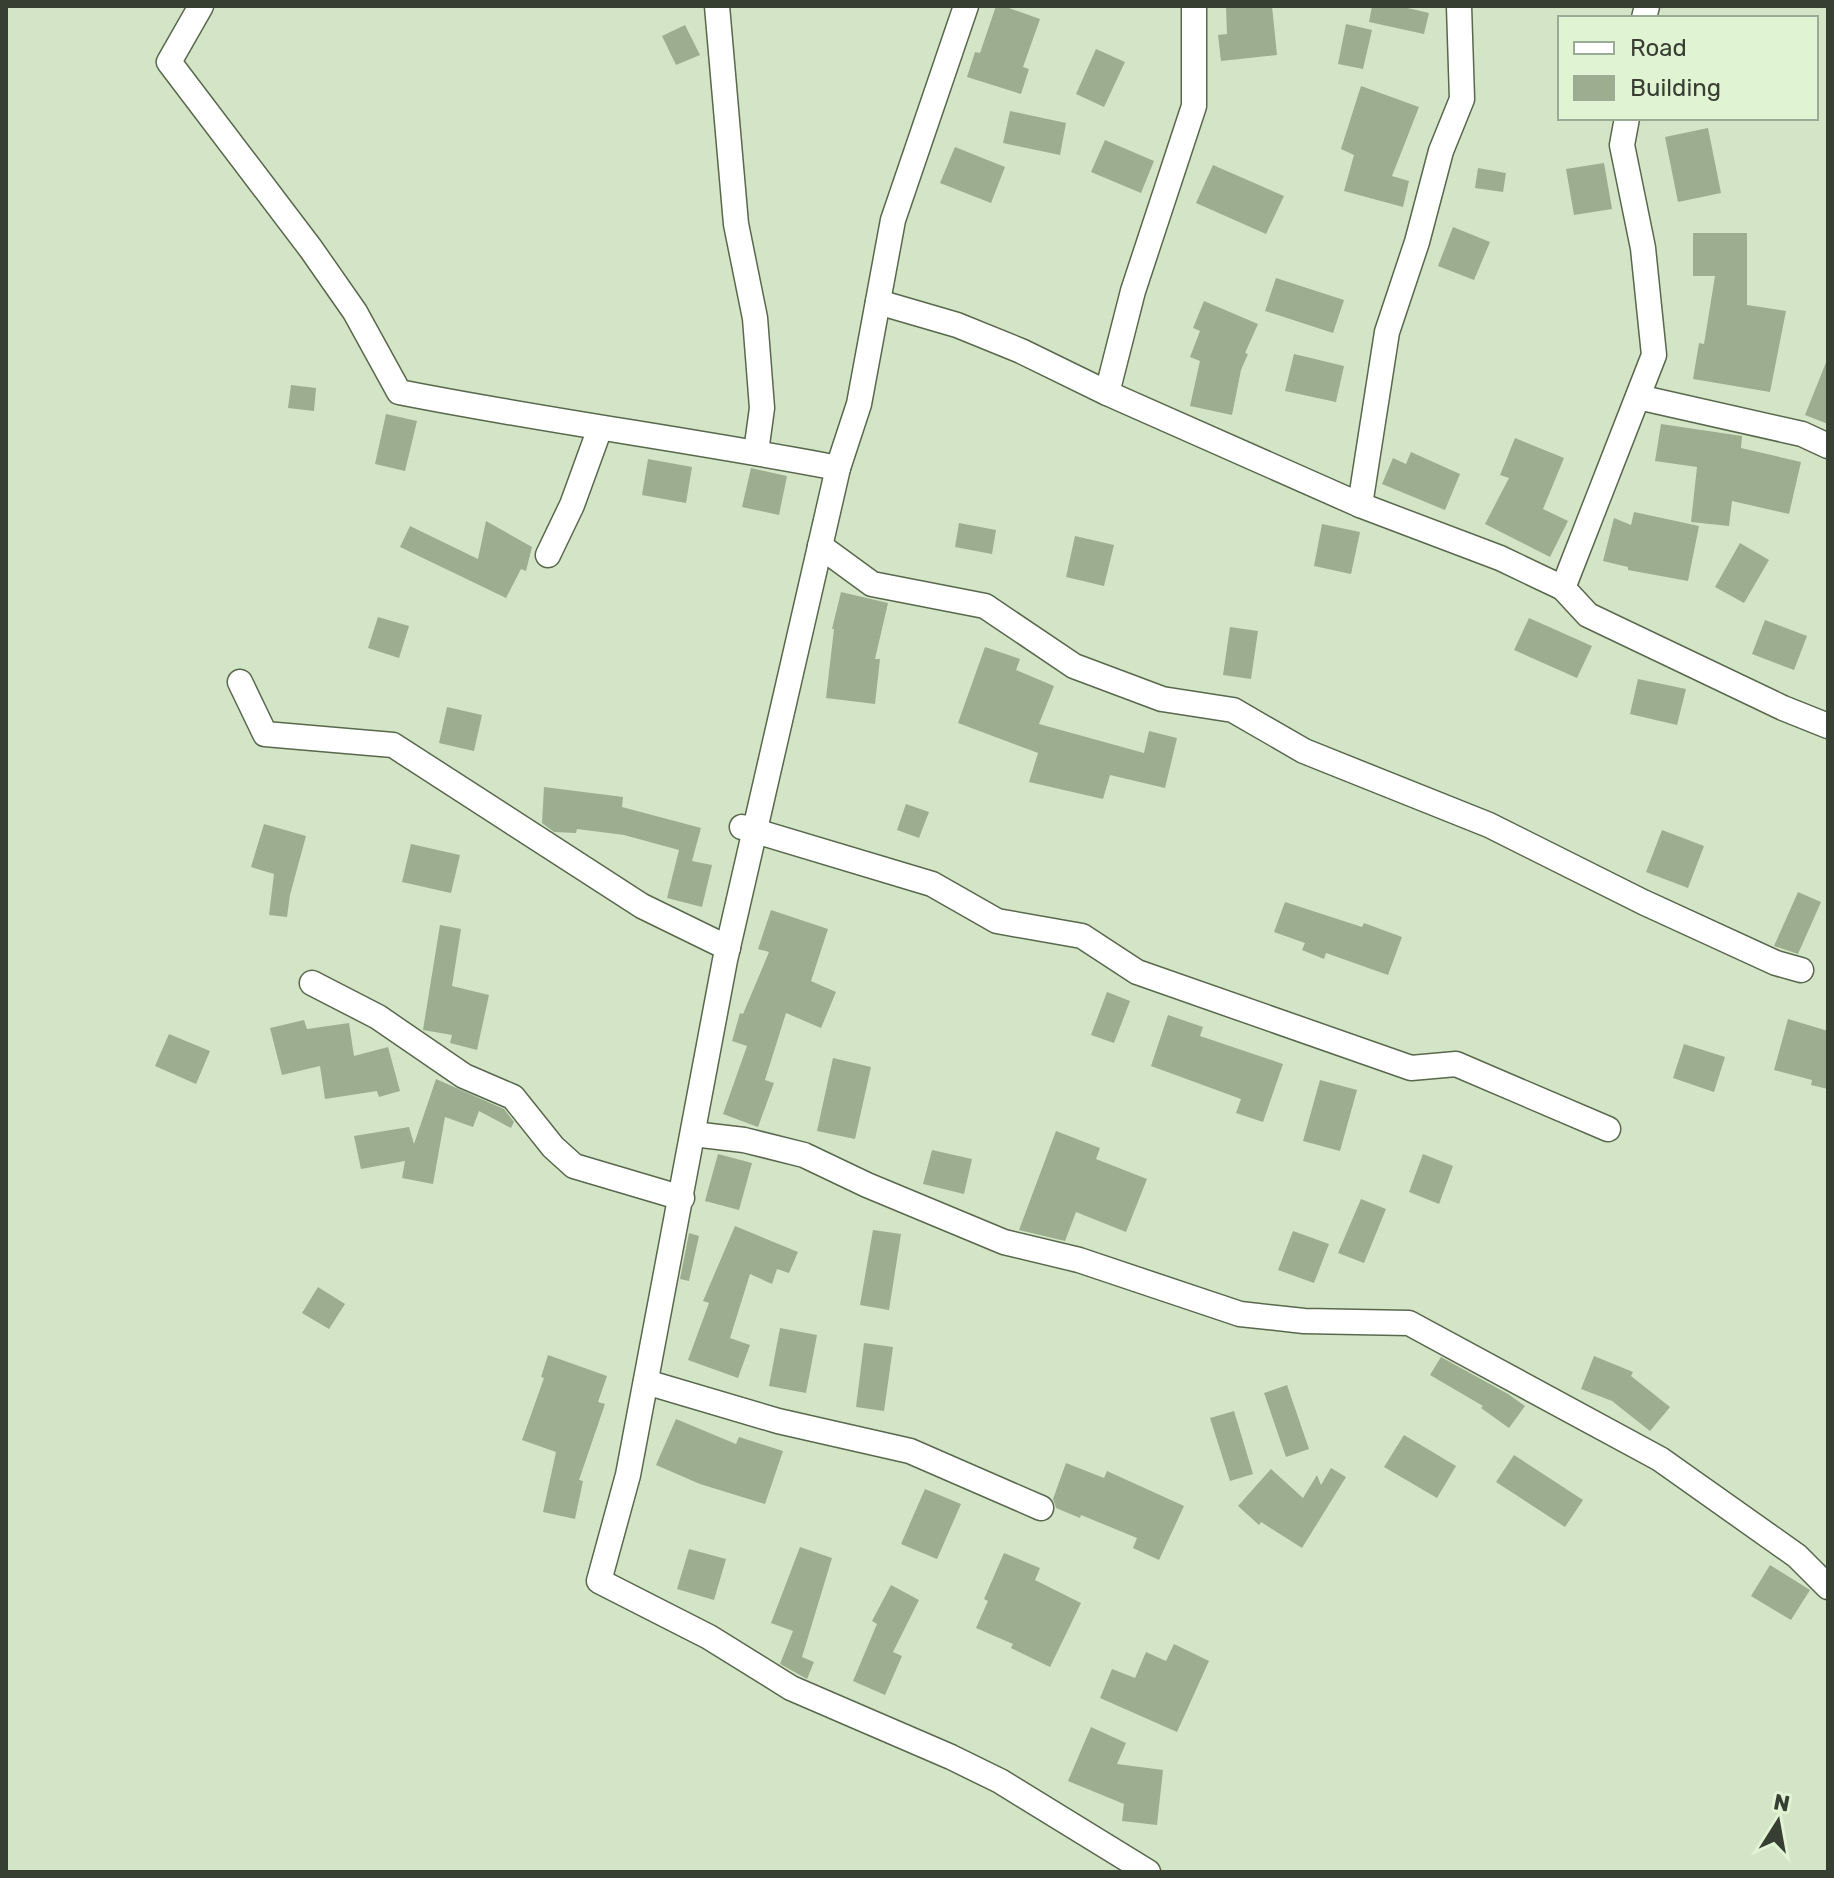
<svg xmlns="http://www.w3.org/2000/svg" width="1834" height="1878" font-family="Rubik,sans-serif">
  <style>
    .building { fill: #9dae90 }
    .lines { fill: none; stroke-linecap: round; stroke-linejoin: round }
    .minor-casing { stroke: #58684c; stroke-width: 27 }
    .minor { stroke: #fff; stroke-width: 24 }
  </style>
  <rect width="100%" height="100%" fill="#d3e5c6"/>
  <g class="building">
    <polygon points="996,6 1003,6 1040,19 1023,67 1029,69 1021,94 967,77 975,52 980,53"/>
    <polygon points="1226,6 1272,6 1277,55 1221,61 1218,35 1227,34"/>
    <polygon points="1372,6 1399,6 1429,13 1424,34 1369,22"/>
    <polygon points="1346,24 1372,30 1363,69 1338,64"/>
    <polygon points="685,25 700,55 676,65 662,36"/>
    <polygon points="1096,49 1125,62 1104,107 1076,94"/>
    <polygon points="1361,86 1419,107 1392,176 1409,181 1403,207 1344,191 1354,155 1341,149"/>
    <polygon points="1010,111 1066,123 1060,155 1003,143"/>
    <polygon points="1708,128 1721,193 1678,202 1665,137"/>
    <polygon points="1105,140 1154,161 1141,193 1091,172"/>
    <polygon points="955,147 1005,167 991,203 940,183"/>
    <polygon points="1604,163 1612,209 1574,215 1566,169"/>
    <polygon points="1213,165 1284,196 1266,234 1196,203"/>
    <polygon points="1478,168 1506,173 1503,192 1475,188"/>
    <polygon points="1453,227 1490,242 1474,280 1438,266"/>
    <polygon points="1693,233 1747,233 1747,305 1786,311 1770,392 1693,379 1699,343 1704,344 1715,276 1693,276"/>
    <polygon points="1276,278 1344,300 1333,333 1265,311"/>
    <polygon points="1204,301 1258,324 1245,353 1248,354 1241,370 1232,415 1190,406 1200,361 1190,357 1200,331 1193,328"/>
    <polygon points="1294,354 1344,366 1336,402 1285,391"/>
    <polygon points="1827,360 1828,360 1828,424 1805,415"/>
    <polygon points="291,385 316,388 314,411 288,408"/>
    <polygon points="386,414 417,421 405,471 375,464"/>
    <polygon points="1661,424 1742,436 1741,448 1801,462 1789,514 1732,501 1729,526 1691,522 1697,467 1655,461"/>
    <polygon points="1515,438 1564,458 1543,509 1568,521 1550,557 1485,524 1509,478 1500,475"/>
    <polygon points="1411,452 1460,474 1445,510 1382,484 1393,458 1406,464"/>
    <polygon points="648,459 692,467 686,503 642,495"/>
    <polygon points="751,468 787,476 779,515 742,507"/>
    <polygon points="1634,512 1699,526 1688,581 1628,570 1628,567 1603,561 1614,518 1631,525"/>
    <polygon points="486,521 532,547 526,571 521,569 506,598 400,547 410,526 478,559"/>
    <polygon points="959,523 996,530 992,554 955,547"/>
    <polygon points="1322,524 1360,532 1351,574 1314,566"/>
    <polygon points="1075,536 1114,545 1104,586 1066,577"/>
    <polygon points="1740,543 1769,560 1744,603 1715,587"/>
    <polygon points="841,592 888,603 875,659 880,659 875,704 826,698 834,629 832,629"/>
    <polygon points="378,617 409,626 399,658 368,648"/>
    <polygon points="1529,618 1592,646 1577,678 1514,650"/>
    <polygon points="1765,620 1807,636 1794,670 1752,654"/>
    <polygon points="1230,627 1258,631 1251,679 1223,675"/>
    <polygon points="985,647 1020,659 1016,670 1054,686 1039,724 1144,753 1149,731 1177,738 1165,788 1110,775 1103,799 1029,782 1038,753 958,723"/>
    <polygon points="1638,679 1686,689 1677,725 1630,714"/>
    <polygon points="447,707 482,715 474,751 439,743"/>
    <polygon points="544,787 623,797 622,807 701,828 692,861 712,865 702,907 667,898 679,850 624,835 577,829 576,833 554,832 542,823"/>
    <polygon points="906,804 929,812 919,838 897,830"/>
    <polygon points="264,824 306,836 290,895 287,917 269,915 274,874 251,867"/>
    <polygon points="1662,830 1704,846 1688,888 1646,872"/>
    <polygon points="411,844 460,855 451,893 402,882"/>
    <polygon points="1798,892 1821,902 1798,954 1774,946"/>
    <polygon points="1285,902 1362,927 1364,923 1402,937 1388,975 1326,953 1324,959 1302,950 1305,943 1274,932"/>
    <polygon points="771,910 828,929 811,981 836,992 821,1028 786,1013 765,1080 774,1083 758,1127 723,1114 747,1046 732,1041 740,1013 743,1014 769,952 758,949"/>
    <polygon points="440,925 461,929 452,986 489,995 477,1050 450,1043 452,1035 423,1030"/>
    <polygon points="1107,992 1130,1001 1114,1043 1091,1035"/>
    <polygon points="1168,1015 1203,1027 1200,1036 1283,1064 1263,1122 1236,1113 1241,1099 1151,1066"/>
    <polygon points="1788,1019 1828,1031 1828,1089 1811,1085 1812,1080 1774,1070"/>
    <polygon points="304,1020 307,1029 349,1023 354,1056 388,1047 400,1091 379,1097 377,1091 325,1099 320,1066 282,1075 270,1028"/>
    <polygon points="169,1034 210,1051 196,1084 155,1066"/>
    <polygon points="1684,1044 1725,1057 1714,1092 1673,1078"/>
    <polygon points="833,1058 871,1067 855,1139 817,1131"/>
    <polygon points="436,1079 504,1109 514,1122 511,1128 479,1111 473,1127 445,1117 433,1184 402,1178 405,1161 361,1169 354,1136 409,1127 414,1144"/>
    <polygon points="1320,1080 1357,1090 1340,1151 1303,1141"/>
    <polygon points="1056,1131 1100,1148 1096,1159 1147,1179 1126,1232 1076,1212 1065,1241 1019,1230"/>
    <polygon points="932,1150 972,1159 964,1194 923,1184"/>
    <polygon points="718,1154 752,1163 739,1210 705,1201"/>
    <polygon points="1423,1154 1453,1166 1439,1204 1409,1192"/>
    <polygon points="1361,1199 1386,1209 1364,1263 1338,1253"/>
    <polygon points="735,1226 798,1252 789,1273 777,1269 772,1284 750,1274 730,1338 750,1345 738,1378 688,1360 709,1303 703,1301"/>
    <polygon points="873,1230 901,1234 889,1310 860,1305"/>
    <polygon points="1293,1231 1329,1244 1314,1283 1278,1270"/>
    <polygon points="689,1233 699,1236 689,1281 680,1279"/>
    <polygon points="318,1287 345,1304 329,1329 302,1313"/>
    <polygon points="780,1328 817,1335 806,1393 769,1386"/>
    <polygon points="864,1343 893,1347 884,1411 856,1407"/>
    <polygon points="548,1355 607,1376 598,1402 605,1404 579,1480 583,1481 575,1519 543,1512 556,1452 522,1440 544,1378 541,1377"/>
    <polygon points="1594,1356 1633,1372 1631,1376 1670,1407 1650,1431 1612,1401 1581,1389"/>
    <polygon points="1441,1357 1508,1394 1525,1406 1509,1428 1481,1408 1483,1406 1430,1375"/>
    <polygon points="1287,1385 1309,1449 1286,1457 1264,1393"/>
    <polygon points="1234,1411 1253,1474 1230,1481 1210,1418"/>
    <polygon points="676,1419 736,1444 739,1437 783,1451 765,1504 700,1484 656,1465"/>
    <polygon points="1404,1435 1456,1466 1437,1498 1384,1467"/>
    <polygon points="1514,1455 1583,1500 1565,1527 1496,1482"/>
    <polygon points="1066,1463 1104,1478 1107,1471 1184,1506 1159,1560 1133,1548 1137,1538 1081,1515 1080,1518 1056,1508 1053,1499"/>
    <polygon points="1331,1468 1346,1477 1302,1548 1261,1522 1259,1525 1238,1506 1271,1469 1303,1498 1317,1475 1321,1485"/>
    <polygon points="925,1489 961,1504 937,1559 901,1544"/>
    <polygon points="800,1547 832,1558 802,1657 814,1662 807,1679 780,1664 793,1631 771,1623"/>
    <polygon points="689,1549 726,1559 714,1600 677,1589"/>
    <polygon points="1004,1553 1040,1568 1035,1580 1081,1603 1050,1667 1011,1648 1013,1644 976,1628 988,1601 984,1599"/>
    <polygon points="1770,1565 1810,1590 1791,1620 1751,1596"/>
    <polygon points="891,1585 919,1600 893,1652 902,1656 885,1695 853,1681 877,1624 872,1621"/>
    <polygon points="1174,1644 1209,1661 1177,1732 1100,1698 1112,1669 1135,1678 1146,1652 1166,1661"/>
    <polygon points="1091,1727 1126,1743 1117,1764 1163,1770 1157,1825 1122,1821 1124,1804 1068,1781"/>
  </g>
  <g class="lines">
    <g class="minor-casing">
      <g id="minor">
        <path d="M201 6 169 62 311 249 355 312 399 392C545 421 693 440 838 468"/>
        <polyline points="717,6 736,224 755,318 762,408 756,452"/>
        <polyline points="966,6 893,220 859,404 838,468 725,960 628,1475 599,1581 709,1637 791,1688 951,1757 1000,1781 1148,1872"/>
        <polyline points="1644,18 1647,6"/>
        <polyline points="878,302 957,325 1021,351 1107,393 1133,291 1194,106 1194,6"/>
        <polyline points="1107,393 1360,505 1387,332 1417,242 1441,151 1462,99 1459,6"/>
        <polyline points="1638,397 1802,434 1828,446"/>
        <polyline points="1360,505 1500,558 1563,588 1654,355 1643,248 1622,145 1627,118"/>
        <polyline points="820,546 872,584 985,606 1074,666 1162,699 1233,710 1304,751 1489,825 1643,902 1776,963 1801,970"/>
        <polyline points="548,555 572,505 600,428"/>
        <polyline points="1563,588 1588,615 1783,708 1828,726"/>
        <polyline points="240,682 265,734 393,745 642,906 728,948"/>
        <polyline points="742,827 932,884 997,921 1082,936 1137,972 1411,1068 1456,1064 1608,1129"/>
        <polyline points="312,983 378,1017 464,1076 513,1097 553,1147 574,1166 682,1198"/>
        <polyline points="693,1134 744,1140 804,1155 867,1185 1004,1242 1079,1260 1240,1314 1304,1321 1409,1323 1660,1459 1797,1556 1828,1587"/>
        <polyline points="646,1382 778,1421 910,1451 1041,1508"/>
      </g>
    </g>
    <use href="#minor" class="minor"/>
  </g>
  <rect width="1834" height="1878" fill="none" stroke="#373e32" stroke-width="16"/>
  <rect x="1558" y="16" width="260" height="104" fill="#e0f3d3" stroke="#9cab93" stroke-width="2"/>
  <rect x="1574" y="42" width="40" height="12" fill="#ffffff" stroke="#9cab93" stroke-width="2"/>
  <text x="1630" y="56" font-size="24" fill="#373e32">Road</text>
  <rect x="1574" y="76" width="40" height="24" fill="#9dae90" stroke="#9cab93" stroke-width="2"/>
  <text x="1630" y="96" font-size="24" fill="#373e32">Building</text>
  <g transform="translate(1778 1822) rotate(11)" stroke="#e0f3d3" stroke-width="6" paint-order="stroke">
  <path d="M0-6L14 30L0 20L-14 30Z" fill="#373e32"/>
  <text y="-12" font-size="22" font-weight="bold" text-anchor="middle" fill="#373e32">N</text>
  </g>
</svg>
